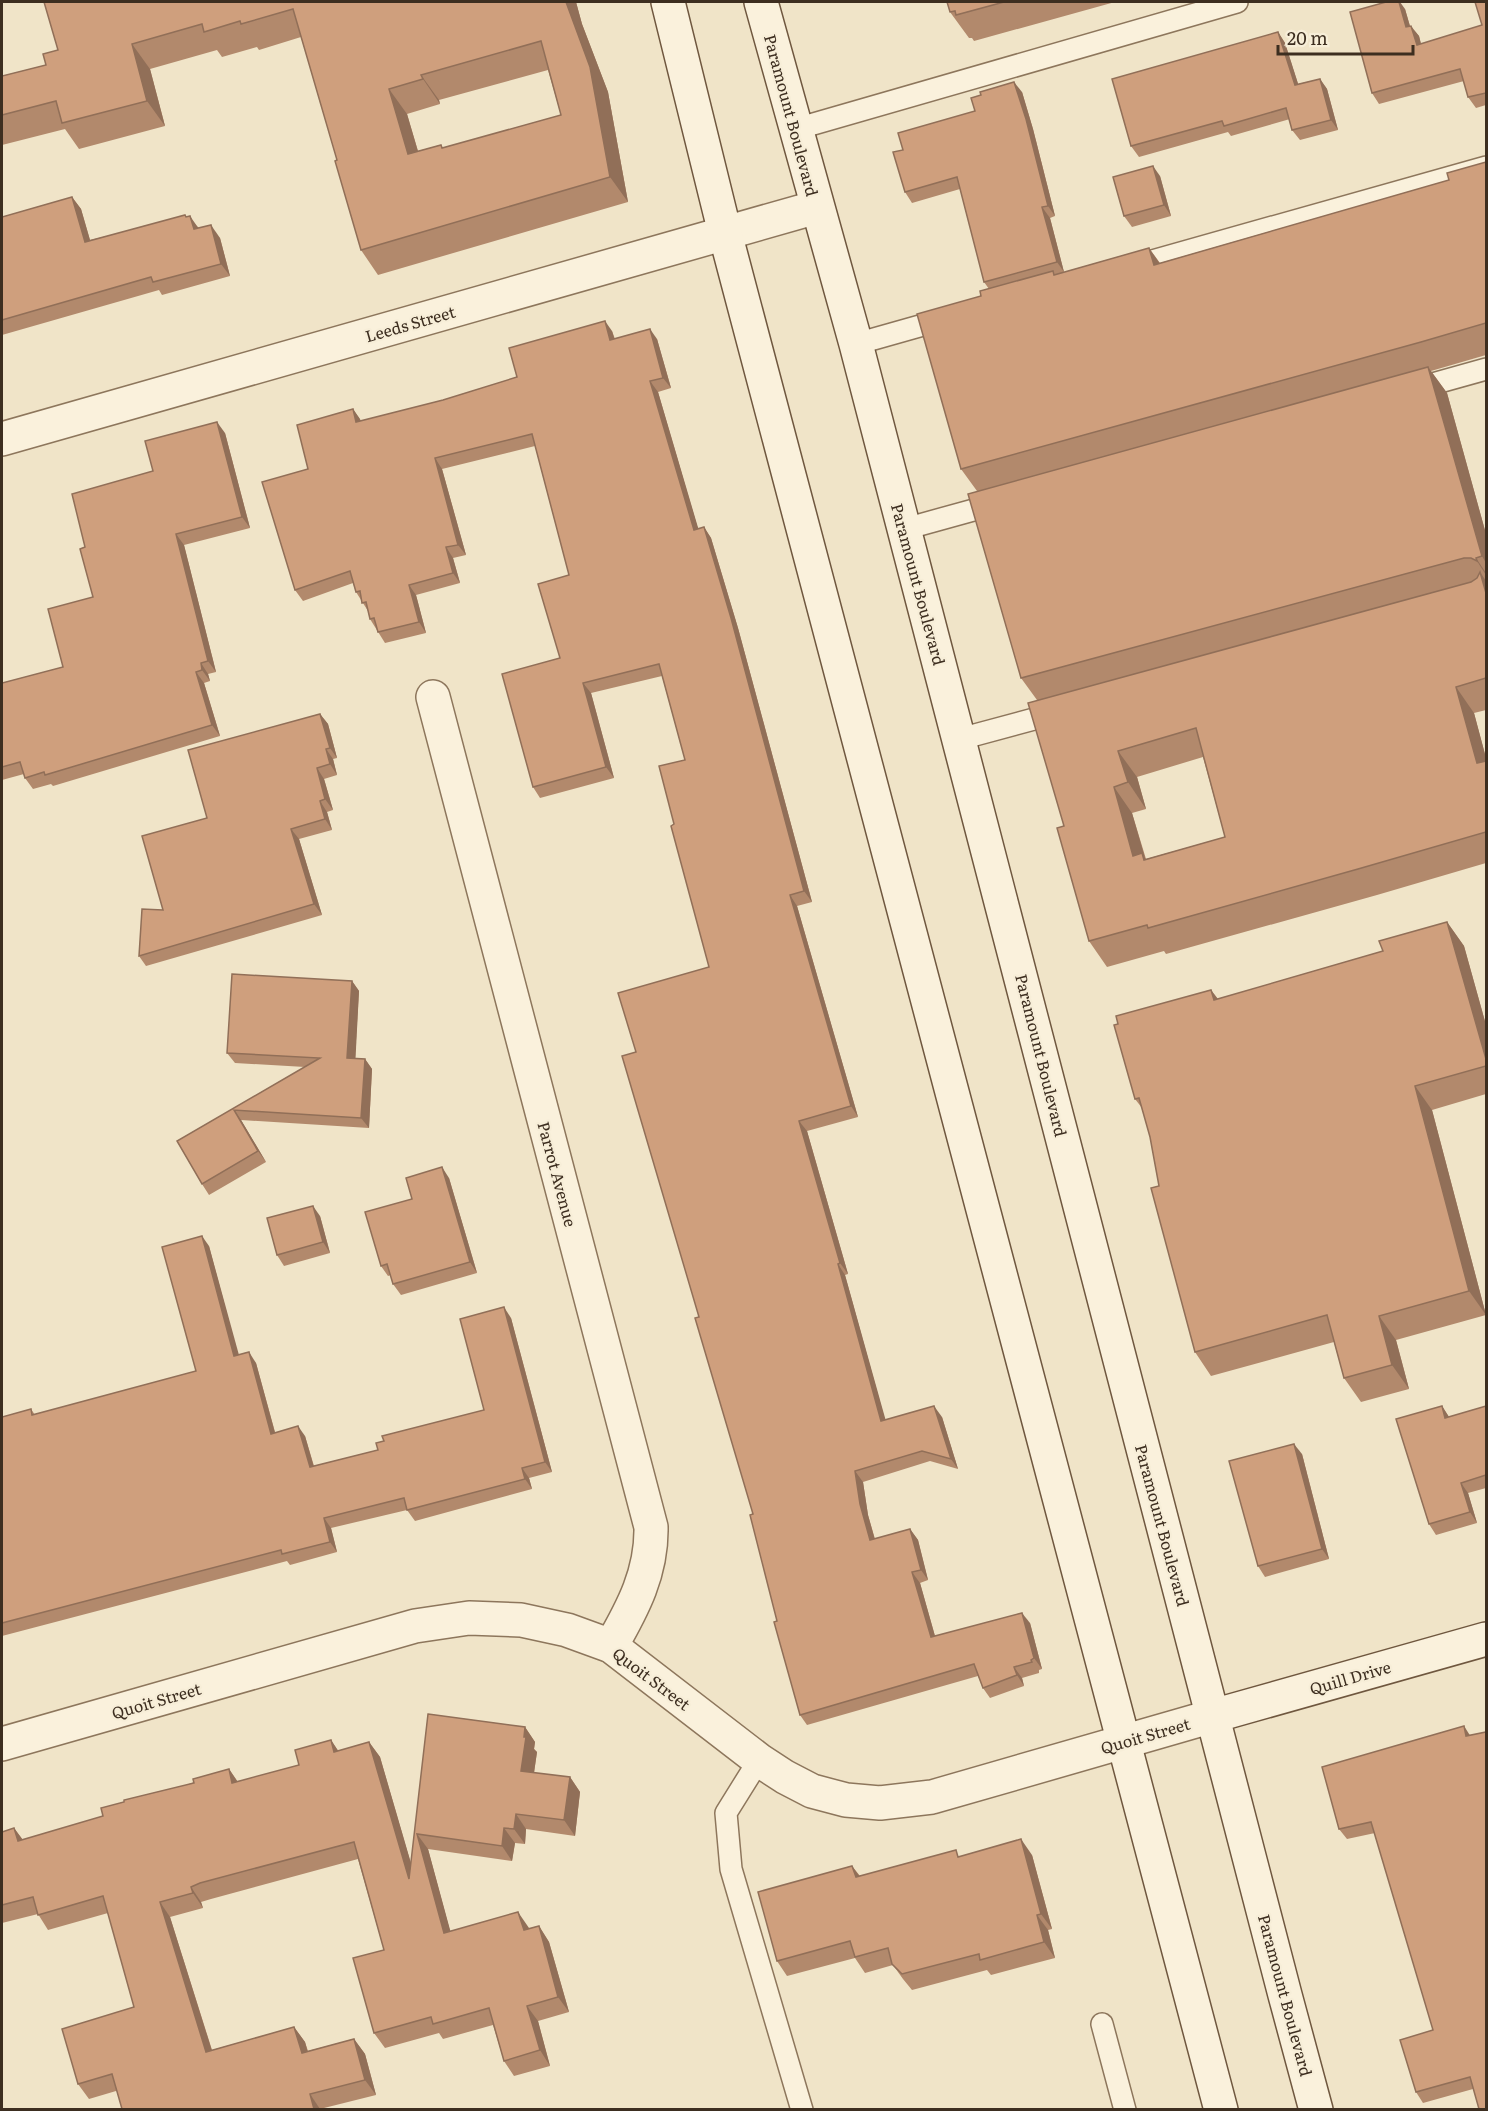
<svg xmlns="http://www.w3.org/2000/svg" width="1488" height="2111" font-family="Literata,serif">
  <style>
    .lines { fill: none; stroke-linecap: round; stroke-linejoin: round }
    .lane-casing { stroke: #8d765c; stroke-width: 24 }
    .street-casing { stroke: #8d765c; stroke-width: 36 }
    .secondary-casing { stroke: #6f573f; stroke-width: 36 }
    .lane { stroke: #faf1dc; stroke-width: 21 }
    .street { stroke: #faf1dc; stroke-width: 33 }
    .secondary { stroke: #faf1dc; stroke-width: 33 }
    .wall { fill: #b2896c; fill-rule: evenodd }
    .shaded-wall { fill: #916f58 }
    .building { fill: #cf9f7d; stroke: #916f58; stroke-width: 1.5; fill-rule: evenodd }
    .labels { text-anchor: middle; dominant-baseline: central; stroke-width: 4.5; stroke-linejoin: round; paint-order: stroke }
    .street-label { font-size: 16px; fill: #3d2e20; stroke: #f7eed8 }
  </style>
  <rect width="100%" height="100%" fill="#f0e4c8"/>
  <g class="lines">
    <g class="lane-casing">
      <g id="lane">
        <polyline points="796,129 1237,2"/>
        <polyline points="1131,267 1486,167"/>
        <polyline points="856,344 948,318"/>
        <polyline points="1411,390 1486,369"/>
        <polyline points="905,529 999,503"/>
        <polyline points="960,739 1060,712"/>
        <polyline points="759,1760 726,1813 731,1869 802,2110"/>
        <polyline points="1102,2024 1125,2110"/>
      </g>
    </g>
    <g class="street-casing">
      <g id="street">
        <polyline points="2,439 817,207"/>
        <path d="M433 697 651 1527C652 1572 633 1608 611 1646"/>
        <polyline points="2,1744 415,1626 469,1618 521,1620 567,1630 611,1646 759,1760 785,1777 812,1791 846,1800 880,1803 932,1797 1213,1716"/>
      </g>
    </g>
    <g class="secondary-casing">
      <g id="secondary">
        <polyline points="668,2 725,233 1221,2110"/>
        <polyline points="761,2 856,344 1285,1995 1316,2110"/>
        <polyline points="1213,1716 1486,1639"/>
      </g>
    </g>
    <use href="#lane" class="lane"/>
    <use href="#street" class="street"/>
    <use href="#secondary" class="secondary"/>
  </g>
  <g class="wall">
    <path d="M44 2H576L582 24 608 92 628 202 378 275 361 250 337 160 301 37 259 50 257 47 222 57 217 50 150 69 165 126 79 149 65 129 2 145V76L46 65 58 50ZM548 70 561 115 443 148 441 145 418 151 407 114 440 104 439 100Z"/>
    <polygon points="947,2 1115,2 974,41 972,38 969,38 950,12"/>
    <polygon points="1486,2 1486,105 1476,108 1468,97 1464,81 1379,104 1372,93 1405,9 1410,26 1419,36 1421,44 1482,25"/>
    <polygon points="1278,32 1285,43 1298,84 1320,79 1327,89 1338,130 1300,140 1292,130 1290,119 1231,136 1228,132 1139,157 1131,146"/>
    <path d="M1022 92 1033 129 1055 216 1050 218 1064 272 1149 248 1160 263 1449 180 1486 162V355L1431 371 1447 393 1486 534V710L1474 713 1486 758V863L1377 895 1166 954 1164 951 1107 967 1089 941 1037 700 1021 678 977 491 961 469 981 296 989 289 984 282 960 189 912 203 905 192 903 150 975 111ZM1203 757 1225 837 1146 859 1132 813 1146 809 1137 777Z"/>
    <polygon points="1160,176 1171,216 1132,227 1124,216"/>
    <polygon points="72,197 81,209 90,240 187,217 199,228 220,238 230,276 162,295 159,290 2,335 2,217"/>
    <polygon points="612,331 615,339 657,339 671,388 658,392 698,529 704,527 711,538 738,628 812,902 797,906 858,1117 807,1131 848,1274 845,1275 885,1420 942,1417 958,1469 930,1461 863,1482 868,1515 875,1539 910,1529 918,1540 928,1580 920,1583 935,1636 1030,1623 1042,1669 1039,1670 1039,1673 1022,1678 1024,1686 990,1698 983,1688 978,1676 807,1725 800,1715 777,1621 753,1514 699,1317 636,1052 709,967 674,824 685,760 662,676 591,693 614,778 540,798 533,787 560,658 569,575 535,446 442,469 466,555 453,558 460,583 416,595 426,633 385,643 370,619 368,611 356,592 353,583 303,601 295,590 308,469 353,409 361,421 443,400 517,377"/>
    <polygon points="225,433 250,528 184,545 216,672 208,674 210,681 204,683 220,736 53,786 51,784 33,789 25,778 24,774 2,780 2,683 63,667 93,597 85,547 153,471"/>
    <polygon points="320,714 328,724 337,758 333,759 337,775 324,779 333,810 327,812 332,830 299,839 322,915 146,966 139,956 163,910 207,818"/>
    <polygon points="1447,922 1464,946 1486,1025 1486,1094 1432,1110 1486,1315 1396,1340 1409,1389 1361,1402 1344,1378 1334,1342 1211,1376 1195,1352 1159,1186 1150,1137 1142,1108 1135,1099 1211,990 1218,999 1383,951"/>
    <polygon points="352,981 359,991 355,1058 365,1059 372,1069 369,1128 241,1120 266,1162 209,1195 202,1184 177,1141 305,1067 235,1063 227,1053"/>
    <polygon points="449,1178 477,1273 401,1295 393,1284 391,1275 388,1276 381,1266 412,1199"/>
    <polygon points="320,1216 330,1253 284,1266 277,1255"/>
    <polygon points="209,1246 238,1355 256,1363 275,1432 305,1436 314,1466 378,1450 384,1441 484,1410 511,1318 552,1472 529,1478 532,1489 415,1521 407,1510 331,1528 337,1552 290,1565 287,1561 2,1636 2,1417 31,1409 35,1415 196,1371"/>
    <polygon points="1442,1406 1449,1417 1486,1406 1486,1488 1468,1493 1477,1523 1436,1535 1429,1524"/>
    <polygon points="1302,1454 1329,1559 1265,1577 1258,1566"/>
    <polygon points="428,1714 525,1727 535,1742 534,1749 537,1752 534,1773 570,1777 580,1792 575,1836 526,1829 525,1844 515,1843 512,1861 428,1849 450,1931 529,1928 529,1929 539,1926 549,1942 569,2012 538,2021 550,2066 514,2076 504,2061 493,2025 443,2039 439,2033 385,2048 374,2033 384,1950 358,1859 211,1899 201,1902 203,1908 170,1917 212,2050 294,2027 305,2042 308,2051 354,2039 365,2054 376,2095 320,2109 116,2091 89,2099 78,2084 134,2007 108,1913 48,1930 38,1914 2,1923 2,1832 14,1828 23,1840 103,1816 229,1769 238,1782 299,1765 331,1740 338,1751 369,1742 380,1757 411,1864"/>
    <polygon points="1464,1726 1473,2089 1423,2103 1416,2092 1433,2030 1375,1833 1347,1839 1339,1829"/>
    <polygon points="1032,1855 1052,1929 1048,1930 1055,1958 991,1975 987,1970 912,1990 903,1979 893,1965 865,1973 855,1958 787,1976 777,1961 852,1866 860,1876 960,1856"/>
  </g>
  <g class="shaded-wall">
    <polygon points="566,2 576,2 582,24 608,92 628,202 610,177"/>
    <polygon points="1399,2 1400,2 1405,9 1413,37 1406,27"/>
    <polygon points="1411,26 1419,36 1424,56 1417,45"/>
    <polygon points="1278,32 1285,43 1302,96 1295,85"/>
    <polygon points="132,44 150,69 165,126 147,101"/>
    <polygon points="421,75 439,100 440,104 423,79"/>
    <polygon points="1320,79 1327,89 1338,130 1331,120"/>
    <polygon points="1014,82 1022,92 1033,129 1055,216 1048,206"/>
    <polygon points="389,89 407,114 426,179 408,154"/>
    <polygon points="1153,166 1160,176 1171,216 1164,205"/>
    <polygon points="72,197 81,209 94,254 85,242"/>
    <polygon points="1042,207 1050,218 1064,272 1057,262"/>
    <polygon points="185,215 193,226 190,216 199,229 203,242 186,217"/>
    <polygon points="211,225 220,238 230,276 221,264"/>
    <polygon points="1149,248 1167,274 1154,265"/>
    <polygon points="605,321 612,331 618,351 610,340"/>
    <polygon points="650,329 657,339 671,388 663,378"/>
    <polygon points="1428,367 1447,393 1486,534 1486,563 1482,556"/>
    <polygon points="650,381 658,392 702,541 694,530"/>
    <polygon points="353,409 360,419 364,433 356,422"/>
    <polygon points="217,422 225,433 250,528 242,517"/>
    <polygon points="435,458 442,469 466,555 458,545"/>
    <polygon points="704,527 711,538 738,628 812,902 804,891"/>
    <polygon points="176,534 184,545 216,672 208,661"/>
    <polygon points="446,547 453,558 460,583 453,573"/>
    <polygon points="1476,558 1486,573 1486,575 1477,561"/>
    <polygon points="1480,572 1486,581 1486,593"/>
    <polygon points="409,585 416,595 426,633 419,622"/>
    <polygon points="201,663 208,674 210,681 202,670"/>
    <polygon points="196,672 204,683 220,736 212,725"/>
    <polygon points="583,683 591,693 614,778 606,767"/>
    <polygon points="1456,687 1474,713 1486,758 1486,777 1477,763"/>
    <polygon points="320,714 328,724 337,758 330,748"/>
    <polygon points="326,749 333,759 337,775 330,764"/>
    <polygon points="1118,751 1137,777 1146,809 1128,782"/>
    <polygon points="317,768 324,779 333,810 325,799"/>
    <polygon points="1114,787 1132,813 1145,858 1160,879 1133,856"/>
    <polygon points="320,801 327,812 332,830 325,819"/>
    <polygon points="291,829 299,839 322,915 314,904"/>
    <polygon points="790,895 797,906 858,1117 851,1106"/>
    <polygon points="1447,922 1464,946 1486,1025 1486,1059"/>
    <polygon points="352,981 359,991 355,1068 347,1058"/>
    <polygon points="1211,990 1228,1013 1214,1000"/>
    <polygon points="365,1059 372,1069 369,1128 361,1118"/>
    <polygon points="1415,1086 1432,1110 1486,1315 1469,1291"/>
    <polygon points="234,1110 241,1120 266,1162 258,1151"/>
    <polygon points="799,1121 807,1131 848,1274 840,1263"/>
    <polygon points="442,1167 449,1178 477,1273 470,1262"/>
    <polygon points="313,1206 320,1216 330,1253 323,1242"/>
    <polygon points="202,1236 209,1246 242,1366 234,1356"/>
    <polygon points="838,1264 845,1275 889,1432 881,1421"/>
    <polygon points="504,1307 511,1318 552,1472 545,1462"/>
    <polygon points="1379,1316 1396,1340 1409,1389 1392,1365"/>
    <polygon points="249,1352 256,1363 278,1444 271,1434"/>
    <polygon points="934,1406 942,1417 958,1469 951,1459"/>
    <polygon points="1442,1406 1449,1417 1445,1418"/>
    <polygon points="298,1426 305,1436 317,1478 310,1467"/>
    <polygon points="1294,1444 1302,1454 1329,1559 1322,1549"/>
    <polygon points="522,1468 529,1478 532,1489 525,1479"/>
    <polygon points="855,1471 863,1482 868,1515 878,1551 870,1540 860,1504"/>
    <polygon points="1461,1483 1468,1493 1477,1523 1470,1512"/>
    <polygon points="324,1518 331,1528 337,1552 330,1542"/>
    <polygon points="910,1529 918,1540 928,1580 921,1570"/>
    <polygon points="912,1572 920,1583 938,1647 931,1637"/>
    <polygon points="1022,1613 1030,1623 1042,1669 1034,1658"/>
    <polygon points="1014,1667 1022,1678 1024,1686 1017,1675"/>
    <polygon points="1464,1726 1471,1737 1466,1736"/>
    <polygon points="525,1727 535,1742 534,1749 537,1752 532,1786 521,1771"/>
    <polygon points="331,1740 341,1755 334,1752"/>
    <polygon points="369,1742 380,1757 420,1894 409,1879"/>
    <polygon points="229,1769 239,1784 232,1783"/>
    <polygon points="570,1777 580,1792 575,1836 564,1820"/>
    <polygon points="516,1814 526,1829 525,1844 514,1829"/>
    <polygon points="14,1828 25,1843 18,1841"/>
    <polygon points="504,1828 515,1843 512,1861 502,1846"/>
    <polygon points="417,1834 428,1849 455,1948 444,1933"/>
    <polygon points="1021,1839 1032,1855 1052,1929 1041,1914"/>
    <polygon points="852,1866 863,1881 856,1877"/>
    <polygon points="191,1887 201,1902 203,1908 193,1893"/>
    <polygon points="160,1902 170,1917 217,2067 206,2052"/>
    <polygon points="518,1912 529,1928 534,1946 524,1930"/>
    <polygon points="1037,1915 1048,1930 1055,1958 1044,1942"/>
    <polygon points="539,1926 549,1942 569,2012 558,1997"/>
    <polygon points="527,2006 538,2021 550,2066 540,2050"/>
    <polygon points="294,2027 305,2042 312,2068 302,2053"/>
    <polygon points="354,2039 365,2054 376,2095 365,2080"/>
    <polygon points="310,2094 320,2109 314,2109"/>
  </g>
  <g class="building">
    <path d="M44 2H566L590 67 610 177 361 250 335 161 337 160 293 9 241 24 240 21 204 32 202 24 132 44 147 101 62 123 56 101 2 115V76L46 65 43 54 58 50ZM541 41 561 115 442 148 441 145 408 154 389 89 423 79 421 75Z"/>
    <polygon points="947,2 1004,2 956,15 955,11 950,12"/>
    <polygon points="1386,2 1399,2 1406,27 1411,26 1417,45 1482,25 1475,2 1486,2 1486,93 1468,97 1460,69 1372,93 1350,12"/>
    <polygon points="1278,32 1295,85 1320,79 1331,120 1292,130 1286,108 1224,126 1222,121 1131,146 1112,79"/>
    <polygon points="1014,82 1026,119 1048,206 1042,207 1057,262 984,282 957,177 905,192 893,152 903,150 898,133 975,111 971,98 981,95 980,92"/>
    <polygon points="1486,162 1486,323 1421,342 961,469 917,314 981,296 980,291 1053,271 1054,275 1149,248 1154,265 1449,180 1447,173"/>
    <polygon points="1153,166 1164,205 1124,216 1113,177"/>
    <polygon points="72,197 85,242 185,215 186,217 190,216 194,229 211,225 221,264 153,282 151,277 2,320 2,217"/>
    <polygon points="605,321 610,340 650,329 663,378 650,381 694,530 704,527 731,618 804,891 790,895 851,1106 799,1121 840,1263 838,1264 881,1421 934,1406 951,1459 922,1451 855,1471 860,1504 870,1540 910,1529 921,1570 912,1572 931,1637 1022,1613 1034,1658 1031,1660 1032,1662 1014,1667 1017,1675 983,1688 974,1664 800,1715 774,1622 777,1621 750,1515 753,1514 695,1318 699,1317 622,1056 636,1052 618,993 709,967 671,826 674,824 659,766 685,760 659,664 583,683 606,767 533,787 502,674 560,658 538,584 569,575 532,434 435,458 458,545 446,547 453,573 409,585 419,622 378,632 374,618 370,619 366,602 362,603 360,591 356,592 350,571 295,590 262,482 308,469 297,425 353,409 356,422 443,400 517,377 509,348"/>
    <polygon points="1428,367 1482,556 1476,558 1477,561 1471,558 1464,558 1021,678 968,494"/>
    <polygon points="217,422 242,517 176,534 208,661 201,663 202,670 196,672 212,725 45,775 44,772 25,778 20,762 2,767 2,683 63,667 48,609 93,597 80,549 85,547 72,494 153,471 145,441"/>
    <path d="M1480 572 1486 593V678L1456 687 1477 763 1486 761V832L1358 869 1148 928 1147 925 1089 941 1057 828 1064 826 1028 703 1471 582 1477 578ZM1196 728 1225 837 1144 860 1142 853 1133 856 1114 787 1128 782 1118 751Z"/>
    <polygon points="320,714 330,748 326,749 330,764 317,768 325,799 320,801 325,819 291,829 314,904 139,956 142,909 163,910 142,836 207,818 188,750"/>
    <polygon points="1447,922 1486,1059 1486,1066 1415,1086 1469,1291 1379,1316 1392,1365 1344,1378 1327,1315 1195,1352 1151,1188 1159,1186 1150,1137 1139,1098 1135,1099 1114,1025 1118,1024 1116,1016 1211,990 1214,1000 1383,951 1379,941"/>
    <polygon points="232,974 352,981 347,1058 365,1059 361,1118 234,1110 258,1151 202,1184 177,1141 320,1058 227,1053"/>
    <polygon points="442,1167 470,1262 393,1284 387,1264 381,1266 365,1212 412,1199 406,1178"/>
    <polygon points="313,1206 323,1242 277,1255 267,1218"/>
    <polygon points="202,1236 234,1356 249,1352 271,1434 298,1426 310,1467 378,1450 376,1443 384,1441 382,1436 484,1410 460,1319 504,1307 545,1462 522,1468 525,1479 407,1510 404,1498 324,1518 330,1542 282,1554 281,1550 2,1623 2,1417 31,1409 32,1415 196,1371 162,1247"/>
    <polygon points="1442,1406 1445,1418 1486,1406 1486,1475 1461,1483 1470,1512 1429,1524 1396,1419"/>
    <polygon points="1294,1444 1322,1549 1258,1566 1229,1461"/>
    <polygon points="428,1714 525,1727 524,1737 526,1737 521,1771 570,1777 564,1820 516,1814 514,1829 504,1828 502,1846 417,1834 444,1933 518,1912 524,1930 539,1926 558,1997 527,2006 540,2050 504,2061 489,2008 433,2024 431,2017 374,2033 353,1958 384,1950 354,1842 200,1883 191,1887 193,1893 160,1902 206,2052 294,2027 302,2053 354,2039 365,2080 310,2094 314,2109 122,2109 112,2074 78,2084 62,2029 134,2007 103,1896 38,1915 33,1897 2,1905 2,1832 14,1828 18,1841 103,1816 101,1808 124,1802 124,1800 194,1783 193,1779 229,1769 232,1783 299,1765 295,1750 331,1740 334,1752 369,1742 409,1879"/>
    <polygon points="1464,1726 1466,1736 1486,1732 1486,2109 1479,2109 1470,2077 1416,2092 1400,2040 1433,2030 1371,1822 1339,1829 1322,1767"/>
    <polygon points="1021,1839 1041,1914 1037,1915 1044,1942 980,1960 979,1954 902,1974 892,1964 888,1948 855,1957 850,1941 777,1961 758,1892 852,1866 856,1877 956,1850 958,1857"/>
  </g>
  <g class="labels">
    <g class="street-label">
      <text transform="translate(792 115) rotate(75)">Paramount Boulevard</text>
      <text transform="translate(410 323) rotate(-16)">Leeds Street</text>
      <text transform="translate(919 584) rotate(75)">Paramount Boulevard</text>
      <text transform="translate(1042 1055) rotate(76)">Paramount Boulevard</text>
      <text transform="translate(558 1174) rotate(75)">Parrot Avenue</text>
      <text transform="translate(1163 1525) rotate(75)">Paramount Boulevard</text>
      <text transform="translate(1350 1677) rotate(-16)">Quill Drive</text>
      <text transform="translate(652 1678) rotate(37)">Quoit Street</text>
      <text transform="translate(156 1700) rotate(-16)">Quoit Street</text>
      <text transform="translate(1145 1735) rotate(-16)">Quoit Street</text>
      <text transform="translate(1286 1995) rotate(75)">Paramount Boulevard</text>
    </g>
  </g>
  <rect width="1488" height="2111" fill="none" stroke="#3d2e20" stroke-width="6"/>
  <path d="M1278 45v9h135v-9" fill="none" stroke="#3d2e20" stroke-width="3"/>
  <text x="1287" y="45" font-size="18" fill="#3d2e20" stroke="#f7eed8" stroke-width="4.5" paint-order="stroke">20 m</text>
</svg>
